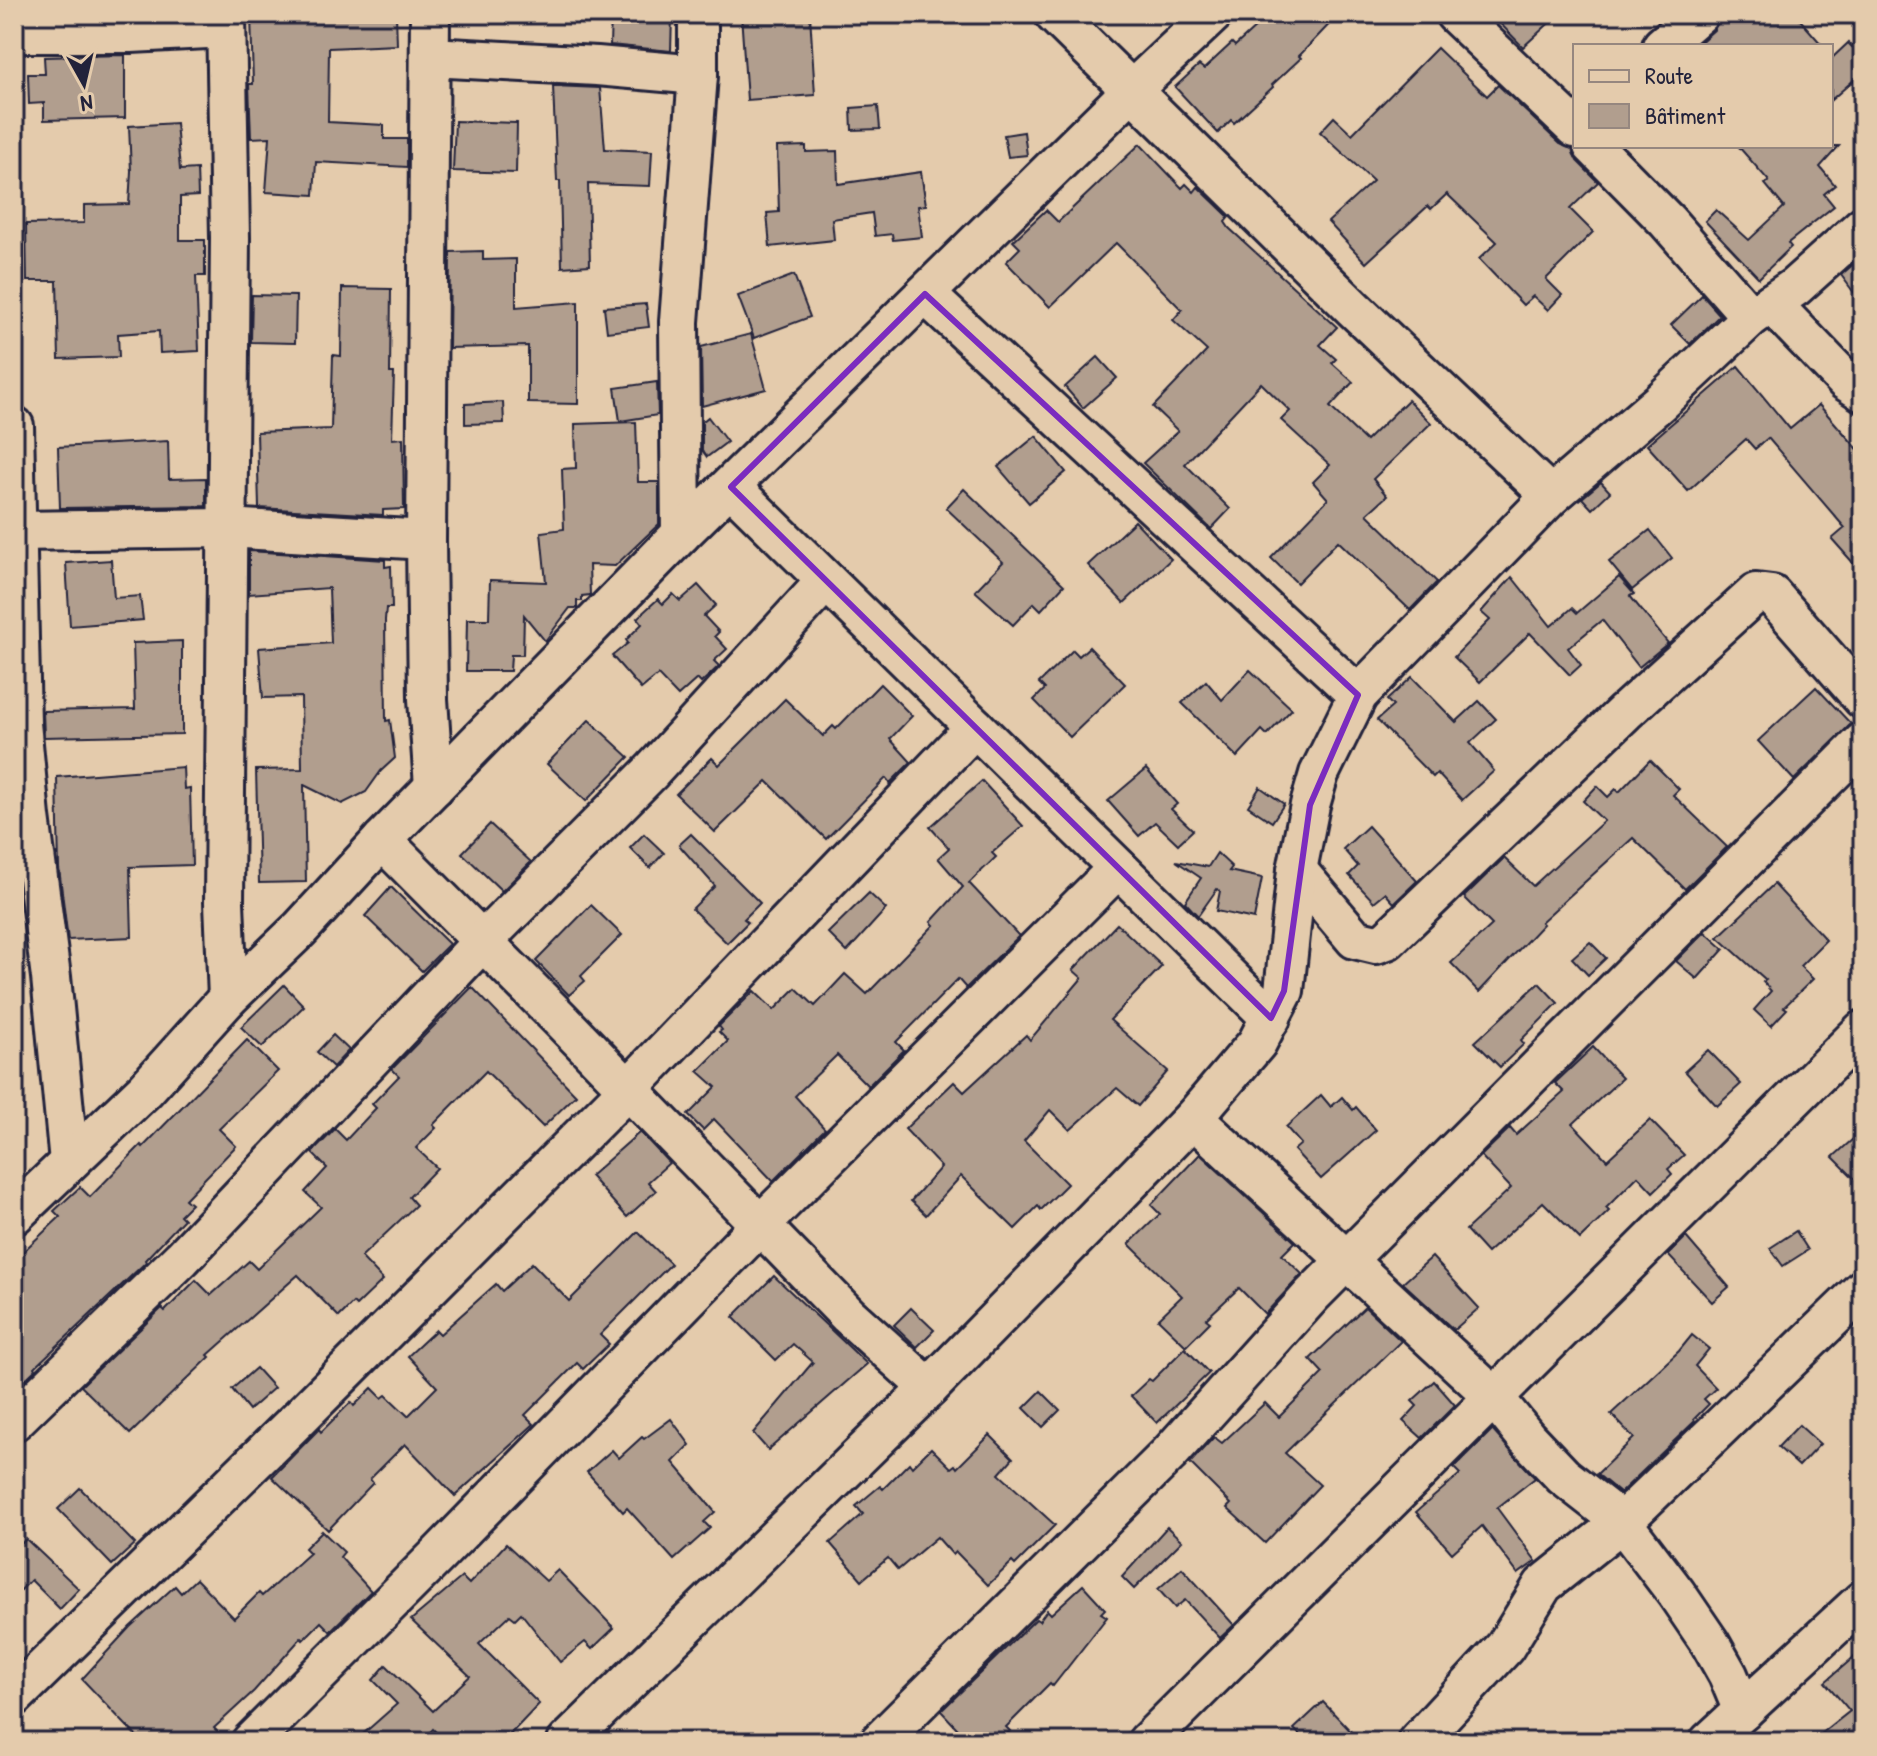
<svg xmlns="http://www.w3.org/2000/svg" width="1877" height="1756" font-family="'Patrick Hand',sans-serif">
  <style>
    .building { fill: #b19e8e; stroke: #22223b; stroke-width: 2 }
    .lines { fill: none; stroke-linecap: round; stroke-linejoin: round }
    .minor-casing { stroke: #22223b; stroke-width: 44 }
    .minor { stroke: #e4cbac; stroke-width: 38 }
    .marked { fill: none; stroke: #7b2cbf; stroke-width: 6; stroke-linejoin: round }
  </style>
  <rect width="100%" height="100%" fill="#e4cbac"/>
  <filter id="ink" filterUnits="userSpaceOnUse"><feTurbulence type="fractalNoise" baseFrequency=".0125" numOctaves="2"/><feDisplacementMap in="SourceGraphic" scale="16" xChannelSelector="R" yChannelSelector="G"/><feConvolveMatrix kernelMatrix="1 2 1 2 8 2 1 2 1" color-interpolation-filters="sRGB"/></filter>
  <g filter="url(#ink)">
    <g class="building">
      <polygon points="251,14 396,14 397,45 329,48 328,122 384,125 384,139 407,139 407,167 316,162 314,195 266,192 270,137 251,138 249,84 253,84"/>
      <polygon points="741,14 810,14 815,95 747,100"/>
      <polygon points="1270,14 1339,14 1299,56 1301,58 1272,85 1273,87 1234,123 1231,120 1218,133 1175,87 1199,65 1204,69 1232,43 1235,46"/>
      <polygon points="1491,14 1559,14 1523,47"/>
      <polygon points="1722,14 1795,14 1823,46 1696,46 1714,30"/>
      <polygon points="611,15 672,15 671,51 610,45"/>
      <polygon points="1863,36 1863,72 1831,100 1831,59 1848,43 1852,47"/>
      <polygon points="1437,48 1487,96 1498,85 1560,144 1572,149 1577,161 1598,182 1570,209 1593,232 1546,279 1562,295 1548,310 1533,296 1523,305 1479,259 1497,242 1447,194 1431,209 1428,206 1366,263 1328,222 1373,181 1320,132 1334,117 1352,134"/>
      <polygon points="125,55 125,118 44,120 44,103 29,104 28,74 45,74 44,57"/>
      <polygon points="553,86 600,88 605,149 652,151 650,186 588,184 590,265 562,267 560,181 557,181"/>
      <polygon points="878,106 880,129 852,130 851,108"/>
      <polygon points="455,121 517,123 516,173 453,171"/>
      <polygon points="176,123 180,170 197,169 198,196 180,197 180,240 205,240 205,276 196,276 199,351 160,353 159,331 118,334 119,357 59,359 57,281 27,281 26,224 84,223 84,205 129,204 131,171 129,126"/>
      <polygon points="1024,132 1027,155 1008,157 1004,135"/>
      <polygon points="1140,144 1182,188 1186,184 1194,192 1198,187 1229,217 1225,222 1229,228 1337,327 1320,345 1336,359 1332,363 1353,382 1330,407 1366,441 1408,400 1431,423 1373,479 1387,496 1367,514 1437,582 1410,610 1338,541 1297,583 1271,558 1328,499 1313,482 1330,465 1281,420 1290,411 1261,383 1185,464 1230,509 1211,529 1143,463 1178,431 1153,407 1207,351 1173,320 1182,310 1116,243 1050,307 1006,262 1020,248 1013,241 1046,210 1058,222"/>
      <polygon points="806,146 806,152 837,151 838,184 921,172 926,205 918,206 922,237 893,240 892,234 875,236 872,213 832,219 834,240 770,247 767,213 779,212 777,147"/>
      <polygon points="1738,146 1839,146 1820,167 1835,185 1824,194 1834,206 1788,243 1791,247 1759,278 1705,221 1716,210 1749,240 1784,207 1765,184 1769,181"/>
      <polygon points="483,251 483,260 516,259 516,307 578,302 578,404 528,403 528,346 449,348 450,252"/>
      <polygon points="1863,256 1863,305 1841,275"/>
      <polygon points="794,275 810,317 754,338 738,296"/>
      <polygon points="342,288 391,289 390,373 394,373 392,439 403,438 404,509 383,510 383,515 259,508 257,432 331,429 333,355 341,356"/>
      <polygon points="252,295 296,296 295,343 251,342"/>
      <polygon points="1702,295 1720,315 1690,344 1671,325"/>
      <polygon points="646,304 649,327 607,332 604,307"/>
      <polygon points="751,334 766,389 702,406 701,347"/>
      <polygon points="1098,357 1117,378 1083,408 1065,387"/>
      <polygon points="1738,366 1790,429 1819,405 1863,455 1863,574 1832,539 1845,528 1768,438 1755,449 1746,439 1688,491 1647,445"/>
      <polygon points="657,382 658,415 620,421 615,388"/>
      <polygon points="503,402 504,423 465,424 465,404"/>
      <polygon points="708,417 727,442 707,457 702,450 702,422"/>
      <polygon points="636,422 638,482 659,482 659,524 615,566 589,565 590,595 582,596 582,601 577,601 577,608 570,608 545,641 524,615 523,655 511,655 510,671 466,671 467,619 489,619 490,580 546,582 541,532 564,529 562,469 576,468 575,424"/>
      <polygon points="1036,436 1066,472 1029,503 998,467"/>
      <polygon points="168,441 169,479 206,478 206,506 60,508 58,447"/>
      <polygon points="1601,482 1610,492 1592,509 1582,498"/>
      <polygon points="964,489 1064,585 1041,610 1034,603 1013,625 975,591 1003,562 946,508"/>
      <polygon points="1135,521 1171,559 1124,603 1088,565"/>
      <polygon points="1650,530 1672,558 1632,590 1609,562"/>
      <polygon points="249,551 385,560 385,567 391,566 392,608 386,608 385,620 386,721 390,720 395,758 381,771 366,792 342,804 304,785 306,882 259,883 256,770 302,769 301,697 263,698 259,648 331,643 329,588 249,594"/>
      <polygon points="111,560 114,598 140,596 143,620 70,626 66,563"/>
      <polygon points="1512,577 1551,626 1572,608 1577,613 1619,577 1634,594 1630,596 1668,643 1639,667 1602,620 1568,648 1581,665 1570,675 1530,633 1480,682 1454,657 1490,620 1481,612"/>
      <polygon points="698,585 716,605 704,616 719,632 715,636 727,649 714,661 719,666 701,683 697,679 678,696 658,675 641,689 612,656 628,643 626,640 642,624 637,618 658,599 663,604 673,594 680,601"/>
      <polygon points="182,641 182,734 44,737 43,711 135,709 133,643"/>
      <polygon points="1089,647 1125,684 1070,737 1034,700 1045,689 1039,683 1073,650 1079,656"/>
      <polygon points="1250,670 1292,709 1267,735 1262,730 1237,757 1182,703 1206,681 1222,700"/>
      <polygon points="1412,677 1456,722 1479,701 1496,719 1470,743 1494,771 1462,800 1437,773 1433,777 1377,720 1393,706 1387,700"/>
      <polygon points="880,684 912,716 890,739 911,762 890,783 886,778 826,839 767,781 715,832 676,794 712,758 719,765 785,699 823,736 833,726 836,729"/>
      <polygon points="1816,687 1851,724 1794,780 1758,741"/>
      <polygon points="589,720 629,757 586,801 547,764"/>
      <polygon points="1650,760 1679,789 1673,795 1727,847 1685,889 1633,838 1541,922 1543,924 1479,992 1451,963 1492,925 1464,897 1504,858 1533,886 1604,821 1583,801 1597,786 1608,797 1616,789 1619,792"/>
      <polygon points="183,767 184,789 190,788 192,865 130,867 132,937 68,940 59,868 57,777"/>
      <polygon points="1146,769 1177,804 1171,809 1193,830 1178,844 1155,822 1139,836 1108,801"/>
      <polygon points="982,781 1023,826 992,853 996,857 969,883 1019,936 966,988 958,979 896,1042 904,1050 868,1086 837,1055 795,1096 825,1129 773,1181 714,1119 703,1130 688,1115 716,1087 698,1071 728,1041 719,1032 722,1030 719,1026 754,991 774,1010 796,988 815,1006 845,974 867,994 934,925 931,922 963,887 938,858 949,848 930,827"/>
      <polygon points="1260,787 1284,804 1272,822 1248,806"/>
      <polygon points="490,824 531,862 502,891 462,853"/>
      <polygon points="1368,826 1417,881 1394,903 1385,893 1374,902 1349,875 1358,866 1343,849"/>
      <polygon points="644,834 664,853 650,868 630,848"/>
      <polygon points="691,834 760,903 744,919 748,922 727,943 692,909 715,886 679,845"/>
      <polygon points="1217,853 1232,867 1229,871 1262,878 1254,919 1216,911 1220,891 1217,889 1198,916 1185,902 1201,878 1176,861 1208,867"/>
      <polygon points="1774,884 1826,940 1800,966 1813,979 1784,1007 1787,1009 1771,1026 1754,1010 1771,991 1763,982 1766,980 1718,937"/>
      <polygon points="391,887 449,944 422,971 365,916"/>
      <polygon points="869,893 886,909 847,952 828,933"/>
      <polygon points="591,905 622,935 581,976 585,981 569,995 536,961"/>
      <polygon points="1117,924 1162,966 1110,1020 1168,1071 1138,1106 1117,1088 1070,1130 1050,1110 1024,1141 1067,1184 1041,1210 1038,1206 1015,1229 961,1176 926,1215 911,1201 941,1167 905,1129 954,1082 964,1092 1026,1035 1030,1040 1082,978 1073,970"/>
      <polygon points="1705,932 1724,949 1697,979 1676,961"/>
      <polygon points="1590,942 1606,958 1588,975 1572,958"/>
      <polygon points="1539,983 1558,1003 1521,1040 1524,1044 1500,1067 1475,1042"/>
      <polygon points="284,985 304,1006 262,1047 241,1027"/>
      <polygon points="472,987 576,1095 543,1127 486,1071 433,1125 436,1128 416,1148 437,1168 409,1197 416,1205 361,1257 383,1280 356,1306 353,1303 339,1317 298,1275 208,1355 210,1357 130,1434 81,1386 162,1308 165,1311 196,1280 211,1295 249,1261 257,1269 321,1207 305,1192 327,1168 312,1153 335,1129 346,1140 376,1108 372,1104 399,1076 392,1069"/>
      <polygon points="333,1035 349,1050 333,1067 317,1052"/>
      <polygon points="247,1040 278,1071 219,1129 236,1146 185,1199 191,1204 180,1215 184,1219 145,1260 146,1262 35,1367 36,1369 14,1390 14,1260 60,1217 54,1211 80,1187 90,1197 141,1145 143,1147"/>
      <polygon points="1593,1047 1622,1078 1573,1124 1607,1160 1650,1120 1684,1155 1668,1169 1672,1174 1653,1192 1638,1176 1606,1208 1609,1211 1580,1239 1543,1202 1487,1253 1466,1230 1511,1188 1481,1156 1510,1128 1516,1135 1564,1092 1555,1083"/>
      <polygon points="1708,1050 1741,1084 1717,1106 1685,1071"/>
      <polygon points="1321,1095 1331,1107 1342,1097 1353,1110 1356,1107 1376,1130 1321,1179 1294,1150 1301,1144 1286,1127"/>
      <polygon points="1863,1130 1863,1187 1833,1157"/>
      <polygon points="640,1132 669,1163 648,1182 656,1191 627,1217 590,1176"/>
      <polygon points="1200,1154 1295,1242 1282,1255 1302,1274 1265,1314 1239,1288 1206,1319 1210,1322 1186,1346 1158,1319 1182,1296 1129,1244 1160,1214 1151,1205"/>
      <polygon points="1796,1231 1808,1250 1783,1266 1770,1248"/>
      <polygon points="638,1232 671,1264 600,1335 609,1344 583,1369 577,1363 525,1415 534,1424 455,1496 405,1444 370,1479 373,1483 328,1530 272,1477 319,1429 321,1432 351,1402 354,1406 372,1388 382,1398 386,1395 408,1416 437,1387 408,1356 436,1330 440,1334 496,1284 502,1291 532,1263 569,1301"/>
      <polygon points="1686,1237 1729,1287 1712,1302 1668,1255"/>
      <polygon points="1432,1257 1479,1308 1454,1330 1403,1283"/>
      <polygon points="774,1276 867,1364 768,1450 753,1433 813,1362 793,1344 776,1360 733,1317"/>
      <polygon points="1365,1307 1401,1341 1285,1453 1320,1485 1265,1543 1227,1508 1231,1504 1190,1463 1214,1437 1222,1443 1265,1403 1279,1417 1323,1373 1310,1359"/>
      <polygon points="911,1308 934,1330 917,1347 894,1325"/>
      <polygon points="1692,1335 1709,1349 1695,1366 1716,1388 1704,1399 1709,1404 1694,1419 1695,1421 1620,1493 1597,1474 1634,1438 1611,1414 1679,1351"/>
      <polygon points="1185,1348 1209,1373 1157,1423 1131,1396 1149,1379 1152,1381"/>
      <polygon points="256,1368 274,1388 249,1410 232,1389"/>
      <polygon points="1434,1381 1455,1405 1422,1438 1403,1421 1417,1406 1412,1401"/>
      <polygon points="1041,1391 1060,1410 1043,1427 1024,1408"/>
      <polygon points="671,1419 690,1445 673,1462 715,1512 704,1522 710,1528 674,1560 627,1508 623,1512 587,1472 612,1450 619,1458 642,1437 644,1439"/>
      <polygon points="1799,1425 1820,1444 1799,1466 1778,1447"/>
      <polygon points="1492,1430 1535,1478 1497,1508 1536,1561 1518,1574 1482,1526 1452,1553 1416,1512 1460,1474 1454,1468"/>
      <polygon points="990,1435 1013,1458 999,1474 1055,1525 1015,1565 1012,1562 988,1585 956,1552 953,1555 937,1537 898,1570 888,1558 862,1580 830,1543 863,1514 856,1506 880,1486 883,1489 909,1463 912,1467 931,1448 951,1468 955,1465 957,1468"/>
      <polygon points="80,1488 135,1544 112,1565 58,1509"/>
      <polygon points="1167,1527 1182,1541 1134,1589 1122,1577"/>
      <polygon points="322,1531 344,1552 340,1557 371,1591 330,1631 321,1622 303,1640 301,1638 254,1691 214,1728 227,1742 142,1742 82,1679 130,1627 175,1586 181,1593 196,1579 234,1618 259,1593 262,1596 310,1553 305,1548"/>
      <polygon points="26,1539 79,1589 60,1609 31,1580 14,1597 14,1551"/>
      <polygon points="506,1544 546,1581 558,1570 614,1628 592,1649 585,1642 560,1662 521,1613 515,1619 510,1615 479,1644 539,1704 503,1742 445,1742 433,1729 421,1742 354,1742 397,1704 373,1680 386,1665 433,1711 470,1676 411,1620 462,1577 469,1584"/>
      <polygon points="1182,1568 1234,1625 1220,1638 1185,1600 1175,1608 1158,1589"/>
      <polygon points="1083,1585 1105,1609 1101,1613 1107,1617 1053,1686 1050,1683 1006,1727 1010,1731 998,1742 970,1742 941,1711 1036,1619 1039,1621 1047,1610 1051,1614"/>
      <polygon points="1854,1657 1863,1667 1863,1742 1811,1742 1850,1711 1825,1682"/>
      <polygon points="1323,1702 1361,1742 1307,1742 1294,1729"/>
    </g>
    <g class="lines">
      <g class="minor-casing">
        <g id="minor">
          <polyline points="226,14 230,238 224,902 228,998"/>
          <polyline points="430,14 426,540 428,699 434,787"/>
          <polyline points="1054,14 1353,308 1551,496"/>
          <polyline points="1455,14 1575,128"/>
          <polyline points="14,33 131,33 226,28"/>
          <polyline points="1662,46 1699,14"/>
          <polyline points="430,57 597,66 698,75"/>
          <polyline points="1593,146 1667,221 1751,317"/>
          <polyline points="925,294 1358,695"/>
          <polyline points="1771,303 1846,381 1863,392"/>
          <polyline points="14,426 21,723 30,817 51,977 69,1162"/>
          <polyline points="731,487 1271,1018"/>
          <polyline points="16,531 226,528 426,540"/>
          <polyline points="681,534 679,322 698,75 698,14"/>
          <polyline points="382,840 559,1018 848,1315 929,1388"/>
          <polyline points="1297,870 1355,939 1376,944 1387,940 1625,712 1756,593 1772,595 1863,699"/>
          <polyline points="1193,1118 1493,1396 1527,1438 1563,1476 1622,1522 1676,1593 1710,1643 1728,1675 1743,1711"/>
          <polyline points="14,1215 145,1090 228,998 300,929 382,840 681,534 1131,91 1213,14"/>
          <polyline points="14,1421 182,1258 482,942 652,771 826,581"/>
          <polyline points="14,1697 297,1420 628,1089 975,727"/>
          <polyline points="251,1742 438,1555 761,1224 1118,868"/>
          <polyline points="567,1742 929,1388 1193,1118 1257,1043 1284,991 1297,870 1310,805 1319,774 1358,695 1551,496 1659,403 1751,317 1795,287 1863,226"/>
          <polyline points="879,1742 1169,1454 1312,1295 1863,742"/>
          <polyline points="1147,1742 1863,1030"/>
          <polyline points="1417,1742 1505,1647 1543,1585 1622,1522 1863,1289"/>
          <polyline points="1709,1742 1863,1600"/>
        </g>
      </g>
      <use href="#minor" class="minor"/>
    </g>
  </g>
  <path class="marked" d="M925 294 1358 695 1310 805 1284 991 1271 1018 731 487Z"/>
  <rect width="1877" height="1756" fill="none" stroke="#e4cbac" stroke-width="48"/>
  <rect x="24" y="24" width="1829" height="1708" fill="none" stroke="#22223b" stroke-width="3" filter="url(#ink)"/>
  <rect x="1573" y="44" width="260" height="104" fill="#e4cbac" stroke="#96877f" stroke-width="2"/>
  <rect x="1589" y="70" width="40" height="12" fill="#e4cbac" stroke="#96877f" stroke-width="2"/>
  <text x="1645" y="84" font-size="24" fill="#22223b">Route</text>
  <rect x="1589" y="104" width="40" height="24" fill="#b19e8e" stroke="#96877f" stroke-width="2"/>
  <text x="1645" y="124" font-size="24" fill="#22223b">Bâtiment</text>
  <g transform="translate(84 84) rotate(172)" stroke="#e4cbac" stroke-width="6" paint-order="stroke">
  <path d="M0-6L14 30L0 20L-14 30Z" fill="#22223b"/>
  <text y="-12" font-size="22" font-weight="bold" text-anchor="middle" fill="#22223b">N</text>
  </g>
</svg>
